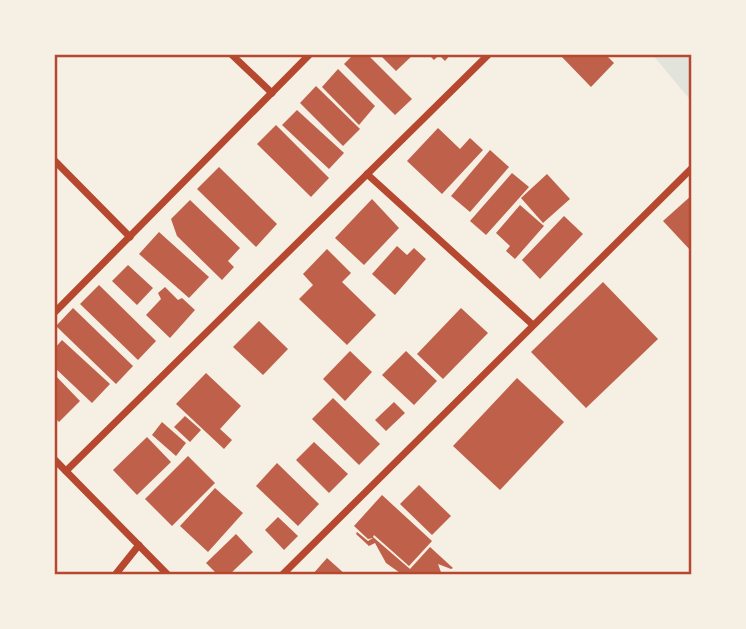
<svg xmlns="http://www.w3.org/2000/svg" width="746" height="629" font-family="'Work Sans',sans-serif">
  <style>
    .green { fill: #e2e4dc }
    .building { fill: #bf614a }
    .lines { fill: none; stroke-linecap: round; stroke-linejoin: round }
    .minor { stroke: #b5482f; stroke-width: 7 }
    .neatline { fill: none; stroke: #b5482f; stroke-width: 2.5 }
  </style>
  <rect width="100%" height="100%" fill="#f6efe4"/>
  <polygon class="green" points="652,54 692,54 692,102"/>
  <g class="building">
    <polygon points="354,54 367,54 412,99 395,115 344,64"/>
    <polygon points="379,54 414,54 396,71"/>
    <polygon points="428,54 451,54 445,61 439,55 434,60"/>
    <polygon points="559,54 605,54 614,63 591,87"/>
    <polygon points="338,69 375,106 359,125 322,87"/>
    <polygon points="316,86 360,129 343,146 300,103"/>
    <polygon points="297,110 344,153 329,169 282,125"/>
    <polygon points="276,125 329,178 311,197 257,144"/>
    <polygon points="438,128 460,149 470,138 483,150 442,194 407,161"/>
    <polygon points="490,150 509,167 470,212 451,196"/>
    <polygon points="219,167 277,224 256,247 197,189"/>
    <polygon points="512,173 529,187 486,235 470,221"/>
    <polygon points="547,174 570,199 543,223 521,198"/>
    <polygon points="692,195 692,252 663,221"/>
    <polygon points="372,199 399,228 364,265 335,238"/>
    <polygon points="190,200 240,248 228,261 234,267 222,280 177,236 171,219"/>
    <polygon points="520,205 544,226 515,259 506,251 510,246 496,233"/>
    <polygon points="564,216 583,234 540,279 522,260"/>
    <polygon points="159,232 209,277 189,298 139,254"/>
    <polygon points="397,246 407,255 414,248 426,259 395,295 372,274"/>
    <polygon points="327,249 351,273 342,282 376,315 347,345 299,299 313,285 303,274"/>
    <polygon points="128,265 153,288 137,305 112,281"/>
    <polygon points="603,282 658,339 586,408 531,352"/>
    <polygon points="99,285 156,341 138,360 80,304"/>
    <polygon points="165,287 178,300 182,298 195,310 170,338 146,315 161,299 158,293"/>
    <polygon points="73,308 133,366 116,384 56,326"/>
    <polygon points="461,308 488,333 443,379 417,354"/>
    <polygon points="259,321 288,349 263,375 233,347"/>
    <polygon points="62,340 110,384 92,403 54,367 54,349"/>
    <polygon points="350,351 372,372 345,401 323,379"/>
    <polygon points="406,351 437,381 414,405 382,375"/>
    <polygon points="206,373 241,406 220,429 232,440 224,449 176,404"/>
    <polygon points="54,374 80,401 59,422 54,417"/>
    <polygon points="517,378 564,422 500,490 453,446"/>
    <polygon points="333,398 380,444 359,465 312,419"/>
    <polygon points="394,402 405,413 386,431 375,420"/>
    <polygon points="185,416 201,430 190,442 174,427"/>
    <polygon points="162,422 186,443 176,456 152,435"/>
    <polygon points="147,437 171,462 137,495 113,470"/>
    <polygon points="314,442 348,474 329,493 296,460"/>
    <polygon points="188,456 215,483 172,526 145,499"/>
    <polygon points="277,463 319,504 298,526 256,486"/>
    <polygon points="419,485 451,516 432,535 400,504"/>
    <polygon points="215,488 243,513 208,552 180,526"/>
    <polygon points="382,495 432,541 409,566 374,535 373,537 410,569 430,547 453,568 451,569 438,564 442,575 403,575 386,563 375,543 369,546 356,534 357,532 368,541 373,538 368,539 354,526"/>
    <polygon points="278,517 298,536 284,550 265,530"/>
    <polygon points="236,534 253,552 229,575 218,575 206,563"/>
    <polygon points="327,558 346,575 312,575"/>
  </g>
  <g class="lines">
    <g class="minor">
      <polyline points="231,54 272,93"/>
      <polyline points="54,160 130,237"/>
      <polyline points="367,174 533,325"/>
      <polyline points="54,313 310,54"/>
      <polyline points="54,459 168,575"/>
      <polyline points="66,471 489,54"/>
      <polyline points="115,575 139,545"/>
      <polyline points="282,575 692,168"/>
    </g>
  </g>
  <rect width="746" height="629" fill="none" stroke="#f6efe4" stroke-width="112"/>
  <rect x="56" y="56" width="634" height="517" class="neatline"/>
</svg>
